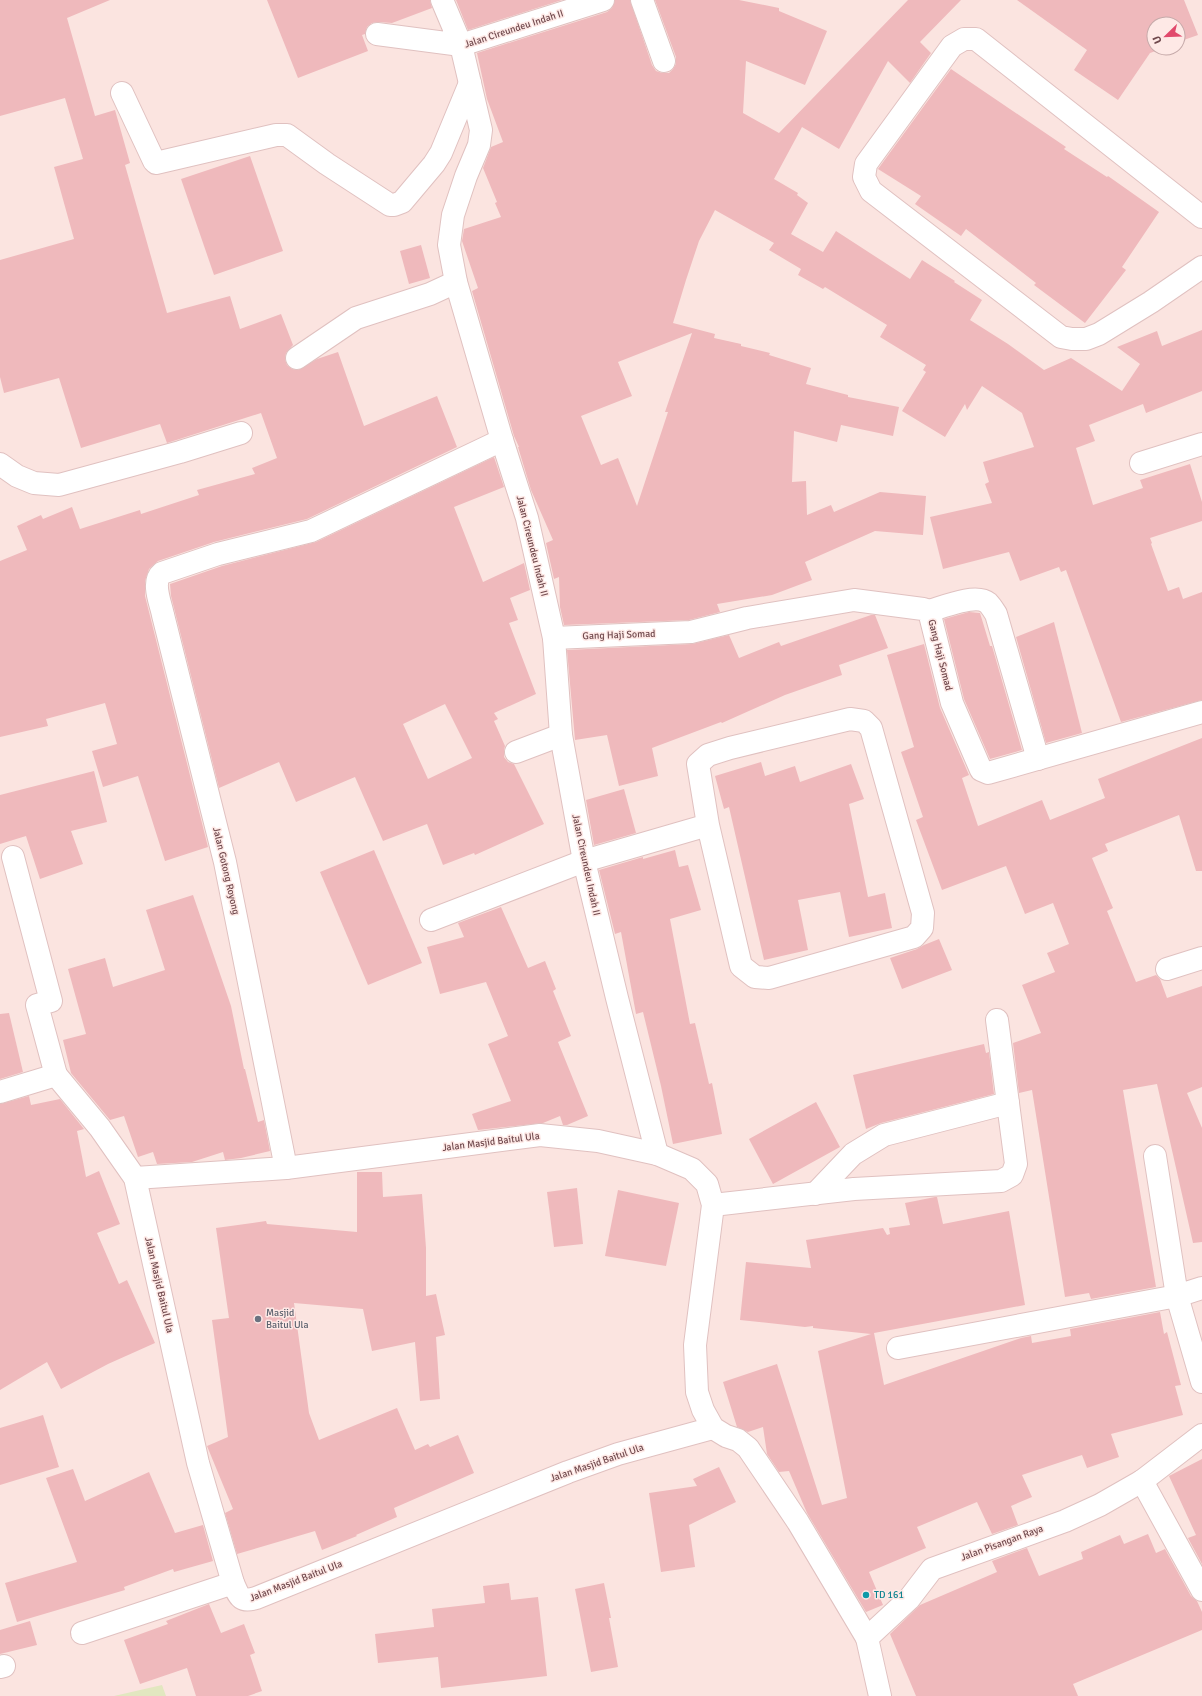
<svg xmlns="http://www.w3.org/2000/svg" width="1202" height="1696" font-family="Signika,sans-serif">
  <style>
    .green { fill: #e2e7c0 }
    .building { fill: #efb9bc; fill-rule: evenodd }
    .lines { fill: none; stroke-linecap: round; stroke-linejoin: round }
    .minor-casing { stroke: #e0c1c0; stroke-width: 24 }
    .minor { stroke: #fff; stroke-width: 22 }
    .worship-dot { fill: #6b7280; stroke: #fee9e6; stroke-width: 1.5 }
    .culture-dot { fill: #0f9aa8; stroke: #fee9e6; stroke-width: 1.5 }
    .labels { text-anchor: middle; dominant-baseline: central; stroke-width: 3; stroke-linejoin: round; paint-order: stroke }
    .street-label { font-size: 10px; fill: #70494d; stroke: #fee9e6 }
    .worship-label { font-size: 10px; fill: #5b616d; stroke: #fee9e6; text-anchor: start }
    .culture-label { font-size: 10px; fill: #0d838f; stroke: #fee9e6; text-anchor: start }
  </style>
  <rect width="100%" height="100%" fill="#fbe4e0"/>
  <polygon class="green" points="162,1685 166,1696 114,1696"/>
  <g class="building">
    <polygon points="0,0 110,0 67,18 95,116 115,110 130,163 125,165 167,313 230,296 240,329 281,314 293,345 286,353 285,359 287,365 292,369 298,370 317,359 338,352 364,426 437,396 457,447 307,519 214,542 158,561 149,569 145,581 145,596 208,847 165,861 138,776 103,787 92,751 117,744 105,703 46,719 48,726 0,737 0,561 27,550 17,526 41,515 43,519 72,507 80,529 140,510 141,514 199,495 197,490 255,474 252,468 277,458 261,413 167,443 160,424 81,448 59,378 4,393 0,377 0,260 74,239 54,167 83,159 65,98 0,116"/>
    <polygon points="267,0 430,0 432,8 392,23 379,22 372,23 367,27 365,34 362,35 368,51 298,78"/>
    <polygon points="456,0 562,0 468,30"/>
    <path d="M615 0H630L652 65 656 71 662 73H669L673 69 676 64V57L655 0H739L779 8V11L827 31 805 85 746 61 743 113 779 133 908 0H961L920 42 931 53 910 83 888 61 839 149 802 127 774 179 798 193 797 195 808 203 791 234 823 252 836 231 910 279 922 260 955 281 954 282 982 300 970 320 1008 344 1044 370 1071 358 1122 391 1140 364 1117 347 1157 331 1162 346 1202 330V391L1146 413 1143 404 1089 425 1095 441 1076 448 1093 505 1143 488 1140 480 1190 464 1202 502V521L1150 538 1152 543 1151 544 1168 591 1179 587 1183 599 1202 592V700L1121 722 1066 570 1061 572 1059 567 1020 581 1009 552 943 569 930 517 992 503 985 484 989 482 983 462 1034 447 1022 413 982 386 967 410 965 404 945 437 902 411 926 372 923 370 926 365 880 337 887 325 825 287 823 289 798 275 801 269 769 250 774 243 715 210 699 241 686 280 673 323 715 334 714 338 741 344V346L770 353 769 355 811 368 806 384 848 395V397L899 407 893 436 841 425 837 442 794 431 792 482 806 481 807 515 831 505 834 512 880 492 926 496 923 535 875 531 805 562 812 580 772 595 717 604 720 612 689 620 564 625 560 607 559 577 554 579 546 543 553 540 531 490 518 447H519L514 436 472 291 478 288 462 241 464 229 501 217 495 203 497 202 483 168 491 147 503 142 487 99 477 53 607 12 612 8ZM692 333 665 412H668L637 506 618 458 601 465 581 416 632 396 618 362Z"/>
    <polygon points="1017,0 1184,0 1198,35 1178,42 1178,24 1154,24 1154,48 1164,48 1150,53 1118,100 1074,70 1087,50"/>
    <polygon points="951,69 1066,147 1064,149 1107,177 1108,176 1159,212 1122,267 1126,270 1085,323 1034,285 1036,283 966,229 961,236 915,204 921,196 878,169"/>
    <polygon points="250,156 283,251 214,275 181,179"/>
    <polygon points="421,245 430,278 409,284 400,251"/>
    <path d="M494 457 504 487 454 507 483 582 524 563 530 590 510 598 518 620 509 623 536 694 494 713 498 719 494 721 505 746 504 750V757L508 762 514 764 544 824 475 855 474 853 443 865 427 824 383 841 355 777 296 802 279 762 219 788 171 596 170 584 222 566 316 542ZM445 704 472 758 428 779 403 724Z"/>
    <polygon points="969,612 980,613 990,646 992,646 1022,750 990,759 964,699 944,619"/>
    <polygon points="871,615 875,615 888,648 839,665 842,675 785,695 722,723 721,722 652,748 658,776 619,786 607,735 575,740 567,650 692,644 729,635 739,658 779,642 781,646"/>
    <polygon points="1054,622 1082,733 1046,743 1016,637"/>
    <polygon points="924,644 940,708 969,775 962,778 978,826 1042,800 1050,820 1105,798 1098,779 1202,738 1202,871 1196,871 1179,815 1105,844 1108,851 1092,858 1113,908 1107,911 1136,982 1156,975 1160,979 1167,998 1202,986 1202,1087 1187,1093 1202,1128 1202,1242 1193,1243 1157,1084 1123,1090 1156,1287 1091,1299 1089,1293 1065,1297 1032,1090 1019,1093 1013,1043 1041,1033 1022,985 1055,972 1047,953 1069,944 1053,903 1025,914 1006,866 942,890 916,820 923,817 901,752 914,747 887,655"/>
    <polygon points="761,762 765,776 795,766 800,782 851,764 864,799 849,804 868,897 885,893 892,928 849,937 840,892 798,900 808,950 764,960 729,807 724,809 715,776"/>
    <polygon points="94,771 107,822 71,831 83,864 40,879 26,836 0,844 0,795"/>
    <polygon points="624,789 636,833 594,845 586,800"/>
    <polygon points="374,850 422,963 368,985 320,872"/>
    <polygon points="675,850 679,867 688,865 701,910 670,919 690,1024 695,1023 709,1084 712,1083 722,1134 673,1144 661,1086 643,1012 636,1014 621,932 615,934 599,870 643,857 643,859"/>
    <polygon points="193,895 231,1006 244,1069 245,1069 258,1122 264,1120 270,1151 241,1158 225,1160 223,1152 192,1162 157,1164 153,1152 138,1157 124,1116 110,1120 71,1073 63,1040 86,1034 68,969 105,958 113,987 165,970 146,910"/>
    <polygon points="501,907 528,968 545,961 556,989 553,991 571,1036 558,1042 588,1116 567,1125 563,1125 560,1116 543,1123 478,1130 472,1114 511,1101 488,1044 508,1036 486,982 440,994 427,947 464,937 458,923"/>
    <polygon points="939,939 952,970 902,989 890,958 917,949 924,945"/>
    <polygon points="9,1013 23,1072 0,1079 0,1014"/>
    <polygon points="984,1044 986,1053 989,1052 994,1094 881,1123 866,1129 853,1075"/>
    <polygon points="29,1096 31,1105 60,1099 84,1129 77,1131 86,1177 99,1171 120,1224 97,1233 119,1284 127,1280 155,1343 108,1364 61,1389 47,1362 0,1390 0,1104"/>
    <polygon points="816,1102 840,1147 773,1184 749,1139"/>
    <polygon points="357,1172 382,1172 383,1197 422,1194 426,1248 426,1296 436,1294 445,1335 436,1337 440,1399 420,1401 415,1342 372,1351 363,1309 294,1303 309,1413 319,1440 397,1408 415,1450 428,1444 430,1447 458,1435 474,1473 394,1508 397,1517 356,1535 357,1536 322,1550 315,1531 237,1554 225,1513 233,1509 207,1446 228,1437 212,1320 229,1318 216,1228 266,1221 267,1224 357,1232"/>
    <polygon points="577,1188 583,1244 554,1247 547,1192"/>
    <polygon points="618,1190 679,1203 666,1266 605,1256"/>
    <polygon points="935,1197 937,1197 943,1224 1009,1211 1025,1305 874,1333 884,1385 1021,1338 1031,1336 1032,1343 1071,1336 1070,1329 1160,1312 1164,1334 1167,1332 1181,1385 1175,1386 1183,1415 1111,1434 1119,1457 1087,1468 1082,1455 1022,1475 1032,1497 1011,1506 1018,1525 992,1534 977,1502 917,1527 926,1548 869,1572 883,1605 866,1612 807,1513 789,1471 779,1472 767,1454 763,1427 748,1432 737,1427 723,1382 777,1364 822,1505 847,1498 818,1351 871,1334 813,1328 813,1326 805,1327 740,1320 746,1262 811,1268 806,1240 883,1228 887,1235 890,1234 889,1228 910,1225 905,1203"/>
    <polygon points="43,1415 59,1467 0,1485 0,1428"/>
    <polygon points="1202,1459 1202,1564 1188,1538 1196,1535 1169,1476"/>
    <polygon points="719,1467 736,1502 689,1525 695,1567 661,1572 649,1493 697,1486 693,1479"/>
    <polygon points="73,1469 85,1501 149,1472 175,1533 203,1525 213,1561 174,1572 173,1569 124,1587 125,1590 17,1622 5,1583 77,1562 46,1478"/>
    <polygon points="1148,1534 1156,1553 1165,1549 1191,1596 1197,1601 1202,1612 1202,1630 1073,1684 1078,1696 916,1696 890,1634 920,1605 997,1572 992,1561 1027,1548 1039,1576 1083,1559 1081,1552 1120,1535 1124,1544"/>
    <polygon points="509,1583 511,1600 538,1597 547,1676 441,1688 438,1657 378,1663 375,1634 434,1627 432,1609 485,1603 483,1586"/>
    <polygon points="604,1583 611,1618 609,1618 618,1667 591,1672 575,1589"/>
    <polygon points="209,1604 221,1633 244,1624 255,1653 250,1655 262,1691 248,1696 196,1696 187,1668 140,1684 124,1640 168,1624 166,1621"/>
    <polygon points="30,1621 37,1645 0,1654 0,1630"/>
  </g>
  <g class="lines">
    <g class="minor-casing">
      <g id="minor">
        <polyline points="603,0 461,45 481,130 479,145 466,176 453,215 449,245 456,282 502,440 527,518 554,638 561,735 584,861 617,998 657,1154"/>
        <polyline points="642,0 664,61"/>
        <polyline points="377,34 461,45 442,0"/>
        <polyline points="122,93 154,161 156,163 276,135 287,135 327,164 390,205 394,205 402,202 434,164 441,153 470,83"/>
        <polyline points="1202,217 976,39 964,39 952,46 866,164 864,177 871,191 1061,337 1072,339 1086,339 1099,334 1151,302 1202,267"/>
        <polyline points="297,358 356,318 430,294 456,282"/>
        <polyline points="1141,463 1202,444"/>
        <polyline points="0,464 17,476 34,483 59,485 180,452 241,433"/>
        <path d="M929 611C943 607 976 593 988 603 991 606 994 611 996 614L1038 759"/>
        <polyline points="554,638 691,632 747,618 854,600 923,609 929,611 952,703 981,770 988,773 1202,712"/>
        <polyline points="516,752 561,735"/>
        <polyline points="13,857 51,1001 37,1005 56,1075"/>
        <polyline points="431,920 584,861 708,825 698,764 708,755 730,748 850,719 864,721 871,728 923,913 922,928 914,937 769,978 755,977 741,966 708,825"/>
        <polyline points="1167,969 1202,958"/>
        <path d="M0 1092 56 1075 100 1128 135 1178 198 1463 233 1583C239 1596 240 1603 256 1598L568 1472 618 1454 713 1428"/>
        <polyline points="1155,1156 1177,1296 1202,1288"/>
        <path d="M286 1168 225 862 163 615C161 604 151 582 162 573L218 554 311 531 502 440"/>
        <polyline points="135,1178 286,1168 540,1135 598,1141 657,1154 692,1169 707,1184 713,1205 695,1345 697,1392 703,1410 713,1428 726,1436 738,1440 748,1448 798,1522 867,1638"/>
        <polyline points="815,1194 853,1154 884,1135 1008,1103"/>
        <polyline points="713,1205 854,1189 1001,1181 1012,1175 1016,1164 997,1020"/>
        <polyline points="898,1348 1177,1296 1202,1382"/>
        <polyline points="1142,1481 1202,1590"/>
        <polyline points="82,1633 233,1583"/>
        <polyline points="0,1667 4,1666"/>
        <polyline points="880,1696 867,1638 909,1599 932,1569 1065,1521 1100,1505 1142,1481 1202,1435"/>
      </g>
    </g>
    <use href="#minor" class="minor"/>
  </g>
  <circle class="worship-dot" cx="258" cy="1319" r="4"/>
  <circle class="culture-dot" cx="866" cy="1595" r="4"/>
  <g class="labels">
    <g class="street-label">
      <text transform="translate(514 29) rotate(-18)">Jalan Cireundeu Indah II</text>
      <text transform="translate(532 546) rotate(76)">Jalan Cireundeu Indah II</text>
      <text transform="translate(619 635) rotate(-2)">Gang Haji Somad</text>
      <text transform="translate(940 655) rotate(76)">Gang Haji Somad</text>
      <text transform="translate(586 865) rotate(78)">Jalan Cireundeu Indah II</text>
      <text transform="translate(226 871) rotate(77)">Jalan Gotong Royong</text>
      <text transform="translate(491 1142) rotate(-7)">Jalan Masjid Baitul Ula</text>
      <text transform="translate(159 1285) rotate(77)">Jalan Masjid Baitul Ula</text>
      <text transform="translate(597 1463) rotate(-19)">Jalan Masjid Baitul Ula</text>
      <text transform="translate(1002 1543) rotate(-20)">Jalan Pisangan Raya</text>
      <text transform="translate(296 1581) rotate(-21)">Jalan Masjid Baitul Ula</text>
    </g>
    <g class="worship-label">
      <text x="266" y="1313">Masjid<tspan x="266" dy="12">Baitul Ula</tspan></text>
    </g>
    <g class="culture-label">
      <text x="874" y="1595">TD 161</text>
    </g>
  </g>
  <g transform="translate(1166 36) rotate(247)"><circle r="19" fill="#fee9e6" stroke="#c5a9a9"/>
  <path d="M0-3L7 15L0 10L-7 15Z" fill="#e1496c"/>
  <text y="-6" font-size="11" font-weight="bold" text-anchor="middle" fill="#70494d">U</text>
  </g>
</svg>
